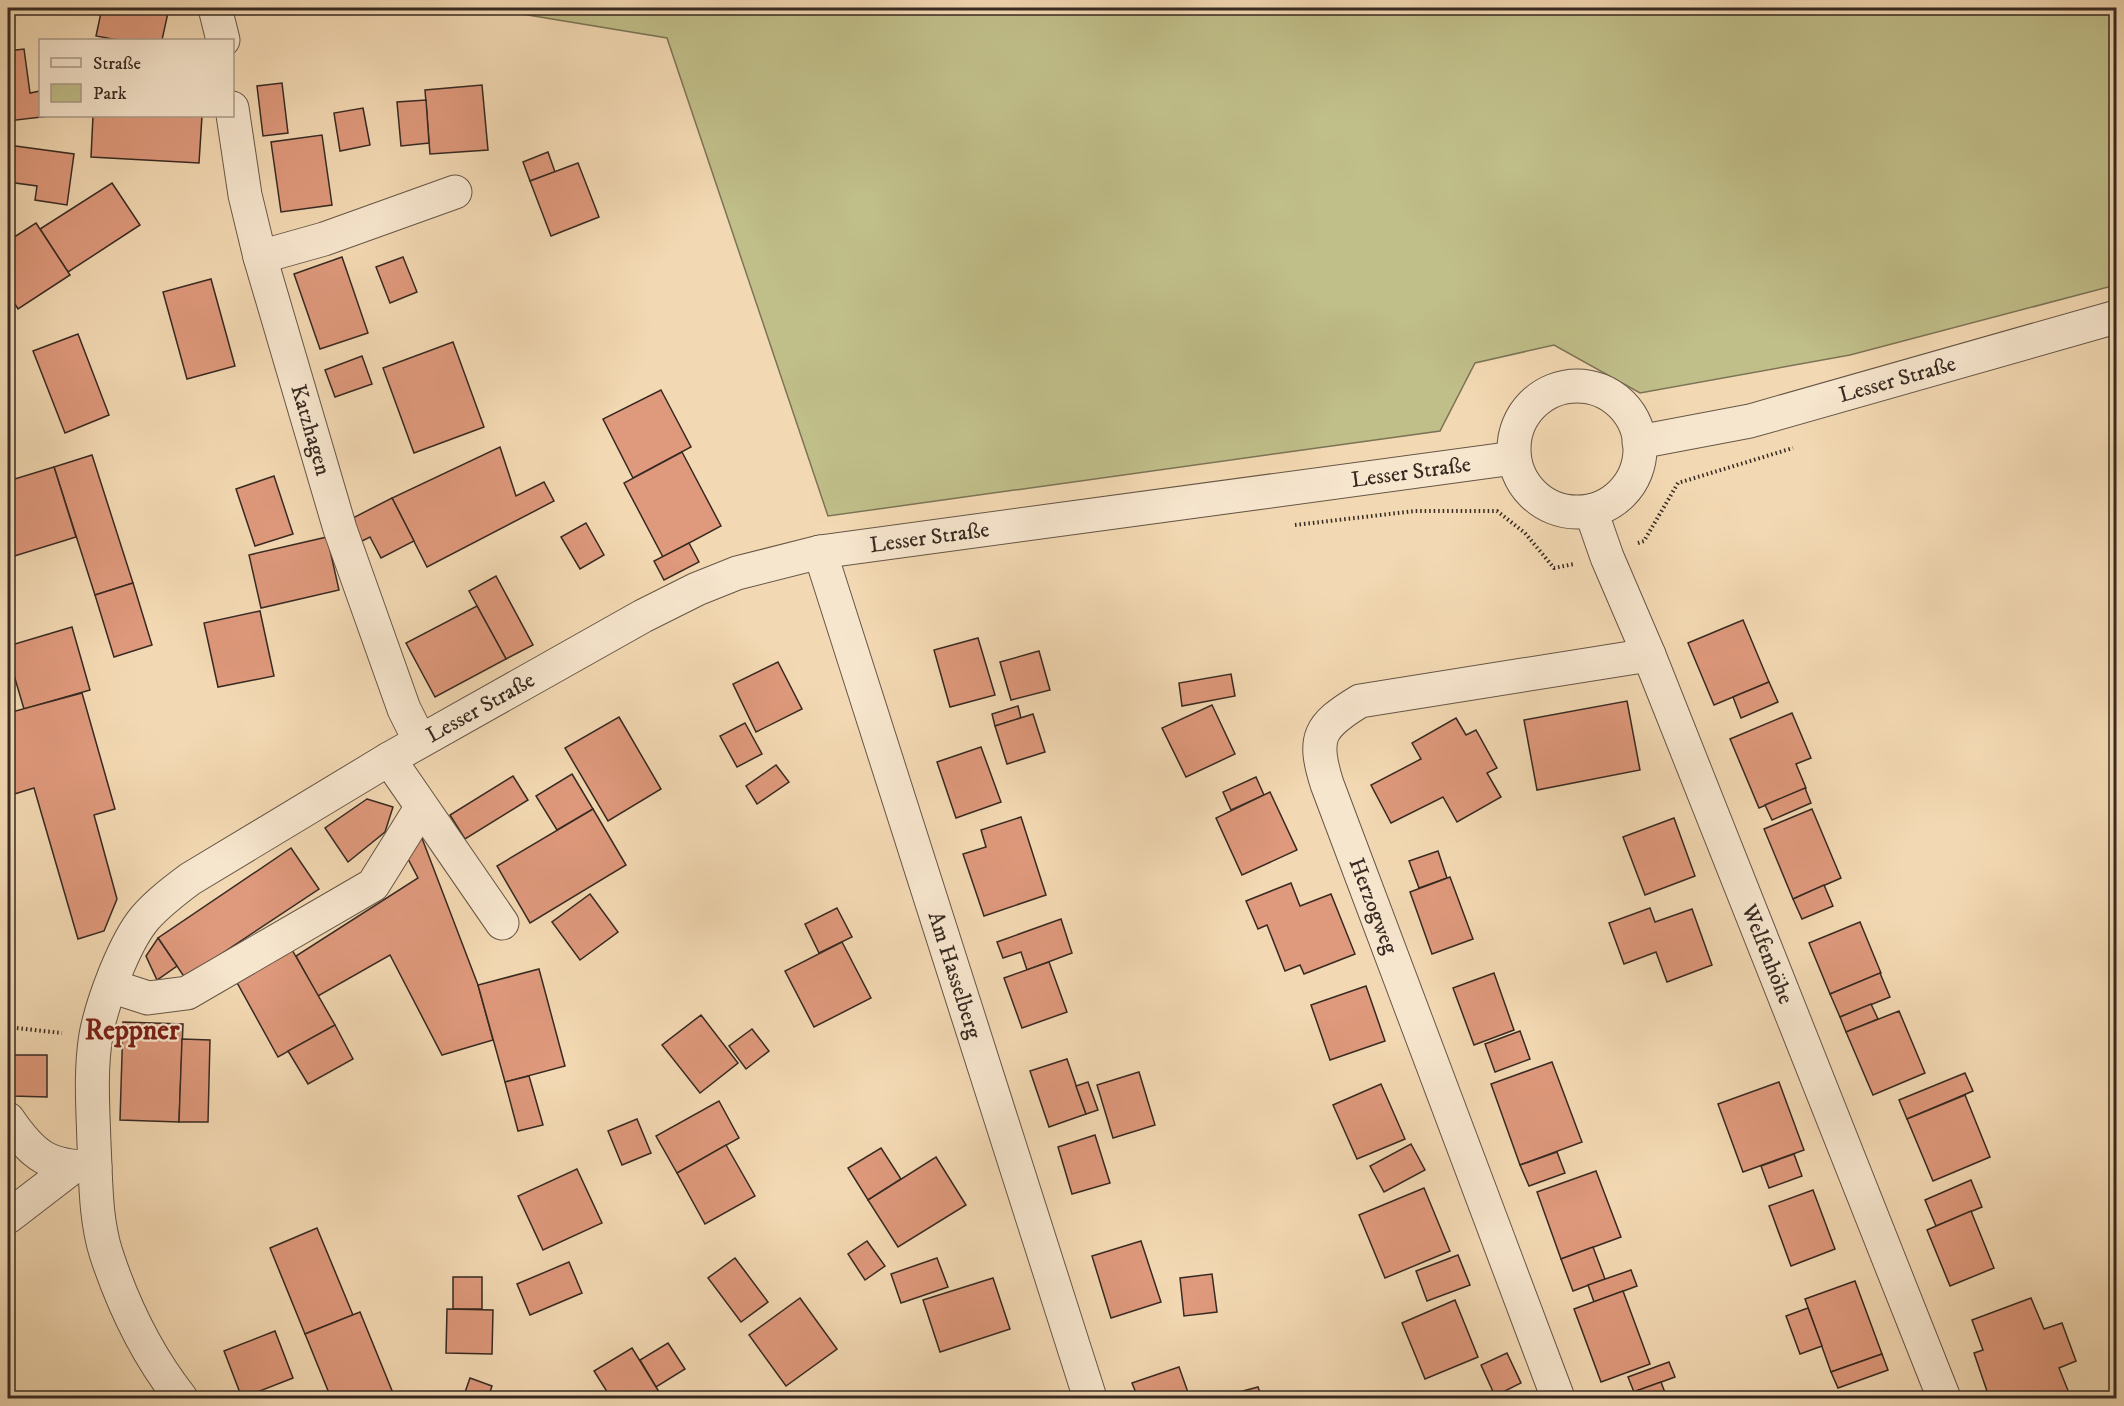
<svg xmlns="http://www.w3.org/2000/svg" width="2124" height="1406" font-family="'IM FELL DW Pica',serif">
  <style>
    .green { fill: #c0be89; stroke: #7c7456; stroke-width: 1.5 }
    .building { fill: #df997c; stroke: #372a22; stroke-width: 1.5 }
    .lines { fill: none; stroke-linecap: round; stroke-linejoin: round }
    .minor-casing { stroke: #665646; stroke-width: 35 }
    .path { stroke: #372a22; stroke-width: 4; stroke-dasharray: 1.5 3; stroke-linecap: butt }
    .minor { stroke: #f7e6ce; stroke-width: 33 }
    .labels { text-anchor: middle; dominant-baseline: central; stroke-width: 4.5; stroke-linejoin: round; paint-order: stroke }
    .street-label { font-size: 22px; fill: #372a22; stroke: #f7e6ce }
    .district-label { font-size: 28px; font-weight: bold; fill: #7a1f14; stroke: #f7e6ce }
  </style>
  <rect width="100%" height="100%" fill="#f3d9b3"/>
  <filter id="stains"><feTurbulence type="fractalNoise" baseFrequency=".00333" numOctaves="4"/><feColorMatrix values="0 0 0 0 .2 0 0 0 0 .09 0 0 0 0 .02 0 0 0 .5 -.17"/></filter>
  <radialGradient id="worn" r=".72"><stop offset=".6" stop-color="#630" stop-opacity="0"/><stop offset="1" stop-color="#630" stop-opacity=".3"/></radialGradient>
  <polygon class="green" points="486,8 2116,8 2116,285 1850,355 1640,393 1554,345 1475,363 1440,431 828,516 667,38"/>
  <g class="building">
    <polygon points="102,8 169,8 162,40 118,40 96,36"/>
    <polygon points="24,49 30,93 40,91 40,116 50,116 8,121 8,51"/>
    <polygon points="282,83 288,133 263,136 257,86"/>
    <polygon points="482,85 488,150 430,154 425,90"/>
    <polygon points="426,100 429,143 401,146 397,102"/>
    <polygon points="363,108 370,145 340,151 334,113"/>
    <polygon points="93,116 202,116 199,163 91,157"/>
    <polygon points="322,135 332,205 281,212 271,142"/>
    <polygon points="8,145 74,154 67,205 35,200 37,186 8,182"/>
    <polygon points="548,152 555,172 530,181 523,162"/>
    <polygon points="578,163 599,217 551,236 530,181"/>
    <polygon points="112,183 140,225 68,272 40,229"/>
    <polygon points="36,223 70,275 18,309 8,293 8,241"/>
    <polygon points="342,257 368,333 320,349 294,274"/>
    <polygon points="403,257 417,292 390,303 376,267"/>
    <polygon points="211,279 235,366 187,379 163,292"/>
    <polygon points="78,334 109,415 65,433 33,351"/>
    <polygon points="453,342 484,427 414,453 383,368"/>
    <polygon points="362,356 372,384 335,397 325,370"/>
    <polygon points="661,390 691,447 633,478 603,419"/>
    <polygon points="500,447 516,496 544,482 554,501 427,567 392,498"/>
    <polygon points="682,452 721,526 663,557 624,483"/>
    <polygon points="92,455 133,583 95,595 54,467"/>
    <polygon points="54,467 76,537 8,558 8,481"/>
    <polygon points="274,476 293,534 255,546 236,489"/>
    <polygon points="392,498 414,541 381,558 370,537 358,543 347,521"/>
    <polygon points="586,523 604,555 580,569 561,537"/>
    <polygon points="327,537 339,590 261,608 249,555"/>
    <polygon points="689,543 699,562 664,580 654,561"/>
    <polygon points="496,576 533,645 506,659 469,591"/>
    <polygon points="133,583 152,645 114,657 95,595"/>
    <polygon points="477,606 506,659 435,697 406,643"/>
    <polygon points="260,611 274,676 218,687 204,623"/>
    <polygon points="1743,620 1769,682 1714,705 1688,643"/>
    <polygon points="72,627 90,690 24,709 8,655 8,646"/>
    <polygon points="978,638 995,695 950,707 934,650"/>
    <polygon points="1039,651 1050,690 1011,700 1000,662"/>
    <polygon points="778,662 802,709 756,732 733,684"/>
    <polygon points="1231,674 1235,696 1182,706 1179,683"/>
    <polygon points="1769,682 1778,702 1741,718 1733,697"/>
    <polygon points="82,693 115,809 94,815 117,899 104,931 78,939 34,788 8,796 8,713"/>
    <polygon points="1627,701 1640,770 1537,790 1524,720"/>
    <polygon points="1212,705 1235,754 1186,777 1162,728"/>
    <polygon points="1018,706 1021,718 995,726 992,714"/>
    <polygon points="1792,713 1811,758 1796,764 1806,788 1759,808 1730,739"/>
    <polygon points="1033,714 1045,752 1007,764 995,726"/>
    <polygon points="619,717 661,789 608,821 565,748"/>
    <polygon points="1456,718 1466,735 1476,730 1497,768 1487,773 1501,797 1457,822 1443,797 1391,823 1371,785 1421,759 1412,743"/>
    <polygon points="745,723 762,754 737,767 720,736"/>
    <polygon points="981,747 1001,802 956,818 937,762"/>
    <polygon points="776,765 789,782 757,804 746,786"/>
    <polygon points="572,774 593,809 557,830 536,796"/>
    <polygon points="513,776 528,800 465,839 450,815"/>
    <polygon points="1256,777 1264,795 1231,810 1223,792"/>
    <polygon points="1805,788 1811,803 1772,820 1765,805"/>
    <polygon points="1270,792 1297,850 1242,875 1216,818"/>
    <polygon points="367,799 393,807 385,832 348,862 325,828"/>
    <polygon points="593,809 626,865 530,923 497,866"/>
    <polygon points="1812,809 1841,878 1793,899 1764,829"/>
    <polygon points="1021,817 1046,895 984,916 963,854 986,847 981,830"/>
    <polygon points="1674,818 1695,876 1645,895 1623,837"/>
    <polygon points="420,833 478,985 493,1040 442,1055 390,955 318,996 296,956 418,878 406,855"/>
    <polygon points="291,848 319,889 185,978 158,938"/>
    <polygon points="1438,851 1447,878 1419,888 1409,861"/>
    <polygon points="1450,877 1473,939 1432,954 1410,892"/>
    <polygon points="1291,883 1300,906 1331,894 1355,954 1304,974 1300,965 1285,971 1267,925 1258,929 1246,901"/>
    <polygon points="1824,885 1833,906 1802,919 1793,899"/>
    <polygon points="590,894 618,932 580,960 552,922"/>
    <polygon points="837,908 852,937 819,953 805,924"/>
    <polygon points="1650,908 1655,922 1692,909 1712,965 1667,982 1656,952 1624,964 1609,923"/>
    <polygon points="1061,919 1072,953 1027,970 1021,952 1003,958 997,942"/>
    <polygon points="1860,922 1881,973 1830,994 1809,943"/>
    <polygon points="158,938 177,966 157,980 146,956"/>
    <polygon points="842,942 871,998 814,1027 785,971"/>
    <polygon points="291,948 335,1025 278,1057 235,979"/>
    <polygon points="1049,962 1067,1012 1022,1028 1004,978"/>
    <polygon points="539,969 565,1066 505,1082 478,985"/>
    <polygon points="1494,973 1514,1030 1474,1045 1453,988"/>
    <polygon points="1880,973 1890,997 1840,1017 1830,994"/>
    <polygon points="1366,986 1385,1041 1330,1060 1311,1005"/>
    <polygon points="1871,1004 1878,1019 1846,1032 1840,1017"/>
    <polygon points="1899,1011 1925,1073 1873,1095 1846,1032"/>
    <polygon points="701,1015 738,1063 700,1093 662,1045"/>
    <polygon points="123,1022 183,1024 179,1122 120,1120"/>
    <polygon points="335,1025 353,1059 308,1084 288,1051"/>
    <polygon points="752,1029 769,1051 746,1069 729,1046"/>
    <polygon points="1520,1031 1530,1059 1495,1072 1485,1044"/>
    <polygon points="182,1039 210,1040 208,1122 179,1122"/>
    <polygon points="13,1055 47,1055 47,1097 12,1096"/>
    <polygon points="1067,1059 1086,1114 1049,1127 1030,1071"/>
    <polygon points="1552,1062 1582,1142 1520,1165 1491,1084"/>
    <polygon points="1139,1072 1155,1125 1113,1138 1097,1085"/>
    <polygon points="1965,1073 1973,1091 1907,1119 1899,1100"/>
    <polygon points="529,1076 543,1125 518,1131 505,1082"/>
    <polygon points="1088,1082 1098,1110 1086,1114 1076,1086"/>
    <polygon points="1779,1082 1804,1150 1743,1172 1718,1104"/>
    <polygon points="1381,1084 1405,1139 1357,1159 1333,1105"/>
    <polygon points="1965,1095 1990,1157 1933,1181 1907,1119"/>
    <polygon points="719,1101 739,1138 677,1173 656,1136"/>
    <polygon points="637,1119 651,1153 622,1165 608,1131"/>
    <polygon points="1095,1135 1110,1183 1072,1194 1058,1147"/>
    <polygon points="1411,1144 1425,1170 1384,1192 1370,1166"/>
    <polygon points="726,1145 755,1196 705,1224 677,1173"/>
    <polygon points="881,1148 901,1179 868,1200 848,1168"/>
    <polygon points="1557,1152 1565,1173 1529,1186 1520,1165"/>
    <polygon points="1794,1154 1802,1176 1769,1188 1761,1166"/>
    <polygon points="936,1157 966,1205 898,1247 868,1200"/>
    <polygon points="577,1169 602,1223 543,1250 518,1196"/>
    <polygon points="1596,1171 1621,1237 1561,1259 1537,1192"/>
    <polygon points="1971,1180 1982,1207 1936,1226 1925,1200"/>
    <polygon points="1424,1188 1450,1251 1385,1278 1359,1215"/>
    <polygon points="1813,1190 1835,1249 1791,1266 1769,1206"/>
    <polygon points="1971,1211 1994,1268 1950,1286 1927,1230"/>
    <polygon points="317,1228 353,1315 305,1334 270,1248"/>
    <polygon points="867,1241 885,1266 865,1280 848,1254"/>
    <polygon points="1141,1241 1161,1302 1111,1318 1092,1256"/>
    <polygon points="1593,1247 1605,1279 1573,1291 1561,1259"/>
    <polygon points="1458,1255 1470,1285 1427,1301 1416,1271"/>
    <polygon points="735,1258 768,1302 741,1322 708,1278"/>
    <polygon points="937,1258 948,1287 901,1303 891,1274"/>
    <polygon points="569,1262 582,1293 530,1315 517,1284"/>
    <polygon points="1631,1270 1637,1286 1594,1302 1588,1285"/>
    <polygon points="1212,1274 1217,1312 1184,1316 1180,1278"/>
    <rect x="453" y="1277" width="29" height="32"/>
    <polygon points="993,1278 1010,1329 940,1352 923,1300"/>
    <polygon points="1855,1281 1882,1354 1831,1372 1805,1299"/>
    <polygon points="1623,1291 1650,1364 1601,1382 1574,1309"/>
    <polygon points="800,1298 837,1349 786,1386 749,1335"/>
    <polygon points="2031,1298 2044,1329 2062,1323 2076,1361 2059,1368 2071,1398 2001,1398 2000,1394 1989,1397 1974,1353 1983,1350 1972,1320"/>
    <polygon points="1455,1300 1478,1357 1425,1379 1402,1323"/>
    <polygon points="1808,1308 1822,1346 1800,1354 1786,1316"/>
    <polygon points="447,1309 493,1310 492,1354 446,1353"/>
    <polygon points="360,1312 395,1398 331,1398 305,1334"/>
    <polygon points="275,1331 293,1378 242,1398 224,1351"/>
    <polygon points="668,1343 685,1369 656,1387 640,1360"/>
    <polygon points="632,1348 656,1387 663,1398 611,1398 594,1371"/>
    <polygon points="1507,1353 1521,1383 1495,1396 1481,1365"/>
    <polygon points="1882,1354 1888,1370 1838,1388 1831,1372"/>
    <polygon points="1669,1362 1675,1377 1634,1392 1628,1377"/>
    <polygon points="1179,1367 1190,1398 1138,1398 1132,1383"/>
    <polygon points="470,1378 492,1386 488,1398 463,1398"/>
    <polygon points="1661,1382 1667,1398 1623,1398 1622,1396"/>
    <polygon points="1258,1387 1262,1398 1217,1398"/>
  </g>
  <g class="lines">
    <g class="minor-casing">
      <g id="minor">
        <polyline points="215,8 223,40"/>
        <path id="s1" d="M232 108 245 195 260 257 340 529 404 709 420 741"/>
        <polyline points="260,257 324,239 455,192"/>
        <circle cx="1577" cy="449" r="63"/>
        <path id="s2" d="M1639 442 1750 421 2116 317"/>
        <path id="s3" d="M1591 511 1607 557 1649 655 1944 1398"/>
        <path id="s4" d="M820 552 1090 1398"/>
        <polyline points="389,759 502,923"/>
        <polyline points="111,986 148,998 187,993 373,885 421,808"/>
        <path d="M8 1119C33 1156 49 1168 95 1167"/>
        <polyline points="8,1217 73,1167"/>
        <path id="s5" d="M181 1398C147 1355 123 1305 106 1253 95 1218 96 1180 94 1144 93 1109 90 1071 96 1035 102 1003 124 943 145 918 158 903 174 891 190 879L389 759 643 616 697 589 737 573 820 552 1514 458"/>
        <path d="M1558 1398 1327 784C1312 737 1319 726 1360 701L1649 655"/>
      </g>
    </g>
    <g class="path">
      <polyline points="1295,525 1415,511 1497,511 1525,533 1554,568 1574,564"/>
      <polyline points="1638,543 1644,541 1678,483 1793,448"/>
      <polyline points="8,1027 62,1033"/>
    </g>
    <use href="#minor" class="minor"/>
  </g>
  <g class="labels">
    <g class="street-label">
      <text stroke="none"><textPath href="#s2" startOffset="266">Lesser Straße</textPath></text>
      <text stroke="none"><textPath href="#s1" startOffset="332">Katzhagen</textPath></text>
      <text stroke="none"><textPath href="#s5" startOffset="1880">Lesser Straße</textPath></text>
      <text stroke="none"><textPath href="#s5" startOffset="1394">Lesser Straße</textPath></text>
      <text stroke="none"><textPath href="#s5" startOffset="908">Lesser Straße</textPath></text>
      <text transform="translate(1373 906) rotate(69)">Herzogweg</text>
      <text stroke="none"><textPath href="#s3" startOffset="477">Welfenhöhe</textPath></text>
      <text stroke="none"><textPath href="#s4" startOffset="444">Am Hasselberg</textPath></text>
    </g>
    <g class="district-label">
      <text x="132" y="1030">Reppner</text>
    </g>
  </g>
  <rect width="2124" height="1406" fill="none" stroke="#f3d9b3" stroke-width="30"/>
  <rect x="9" y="9" width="2106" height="1388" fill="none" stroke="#372a22" stroke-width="3"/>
  <rect x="15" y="15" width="2094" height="1376" fill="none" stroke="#372a22" stroke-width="1.5"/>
  <rect x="39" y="39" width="195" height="78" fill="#f7e6ce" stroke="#aa9b89" stroke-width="1.5"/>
  <rect x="51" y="58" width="30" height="9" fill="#f7e6ce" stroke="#aa9b89" stroke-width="1.5"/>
  <text x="93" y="69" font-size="18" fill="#372a22">Straße</text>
  <rect x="51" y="84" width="30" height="18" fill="#c0be89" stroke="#aa9b89" stroke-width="1.5"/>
  <text x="93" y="99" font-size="18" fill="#372a22">Park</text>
  <rect width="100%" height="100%" filter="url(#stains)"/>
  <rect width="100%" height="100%" fill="url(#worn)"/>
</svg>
